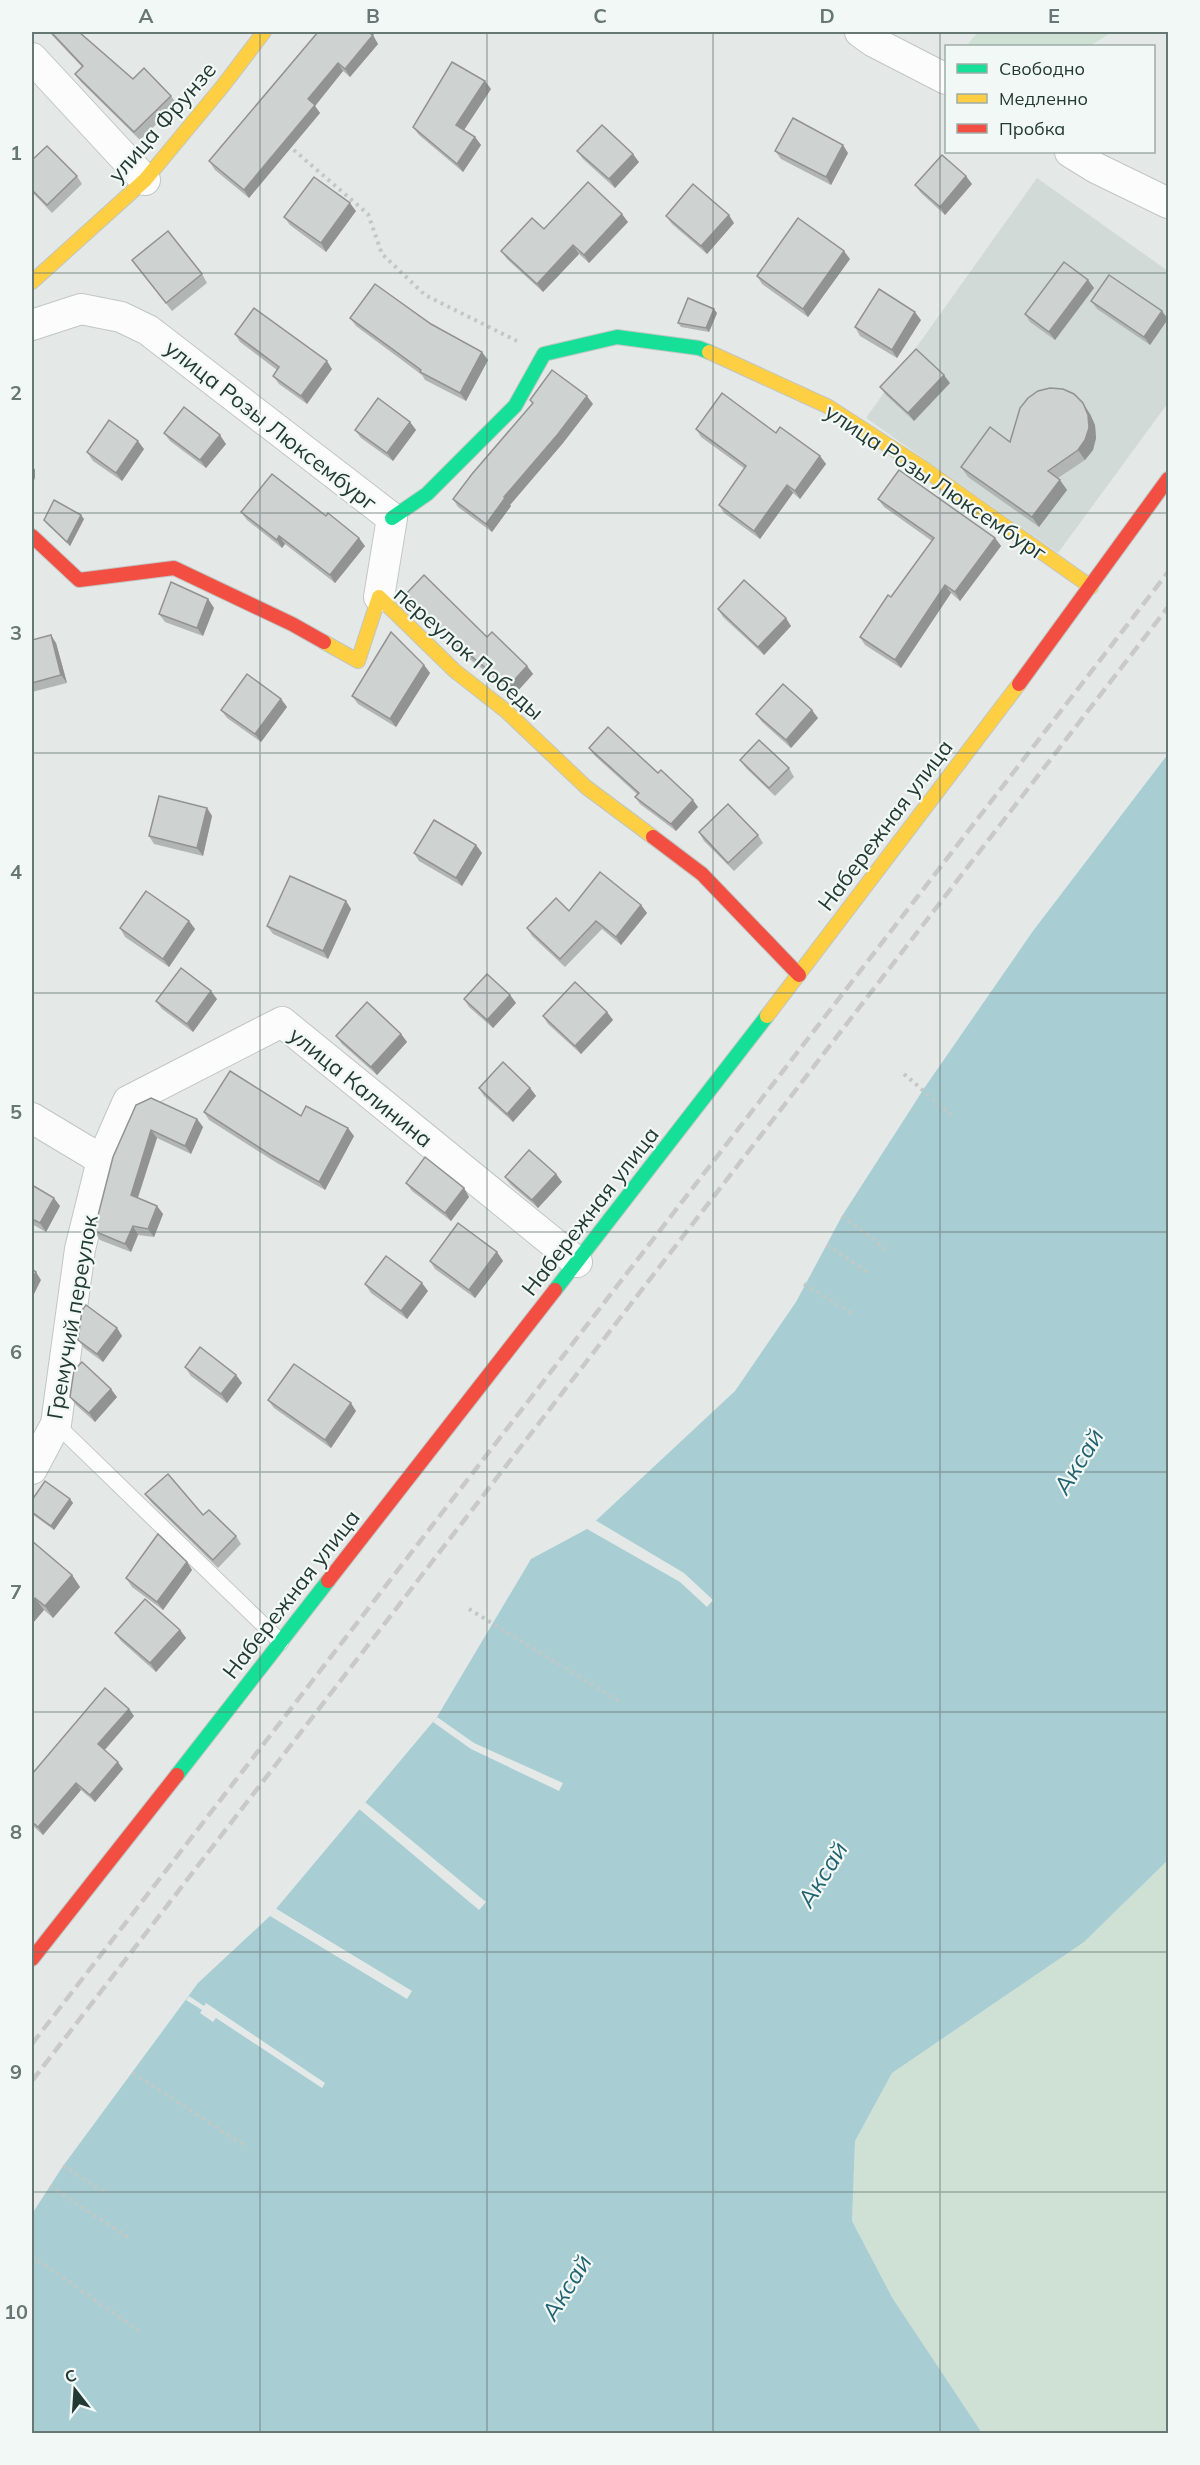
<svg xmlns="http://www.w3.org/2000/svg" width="1200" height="2465" font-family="Mulish,sans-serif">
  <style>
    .built { fill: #d2dad7 }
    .green { fill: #cee1d4 }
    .water { fill: #a8cdd3 }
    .pier { fill: #e4e9e7 }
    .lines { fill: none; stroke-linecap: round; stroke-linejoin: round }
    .lane-casing { stroke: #c1c6c4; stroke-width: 17 }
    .street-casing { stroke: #c1c6c4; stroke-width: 32 }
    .fast-casing { stroke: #c0c6c4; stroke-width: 16 }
    .slow-casing { stroke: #c0c6c4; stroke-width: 16 }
    .jam-casing { stroke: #c0c6c4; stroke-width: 16 }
    .path { stroke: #c1c9c5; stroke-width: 4; stroke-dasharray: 3 4.5; stroke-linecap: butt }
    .lane { stroke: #fbfcfb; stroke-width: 15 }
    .street { stroke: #fbfcfb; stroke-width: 30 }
    .fast { stroke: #16e098; stroke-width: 14 }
    .slow { stroke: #ffcf43; stroke-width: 14 }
    .jam { stroke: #f24e42; stroke-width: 14 }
    .rail { stroke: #c7cac9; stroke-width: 4.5; stroke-dasharray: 12 6; stroke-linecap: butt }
    .wall { fill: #b1b5b4 }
    .shaded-wall { fill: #909392 }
    .building { fill: #ced2d1; stroke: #909392; stroke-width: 1.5 }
    .grid { fill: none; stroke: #677773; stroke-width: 1.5; stroke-opacity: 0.55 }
    .labels { text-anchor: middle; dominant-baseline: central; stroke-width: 4.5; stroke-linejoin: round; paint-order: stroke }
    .street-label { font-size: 22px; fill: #233a34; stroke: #f2f8f5 }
    .water-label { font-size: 24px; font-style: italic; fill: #226371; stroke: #f2f8f5 }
    .neatline { fill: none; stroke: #677773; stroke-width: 2 }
    .grid-label { font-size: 20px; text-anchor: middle; font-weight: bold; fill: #677773 }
  </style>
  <rect width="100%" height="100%" fill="#e4e9e7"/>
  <polygon class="built" points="1037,178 1168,271 1168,403 1058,553 866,418"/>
  <g class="green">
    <polygon points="978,32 1112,32 1090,46 967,45"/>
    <polygon points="1168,1860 1168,2433 982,2433 893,2299 852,2221 855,2141 892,2073 1084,1942"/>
  </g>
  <polygon class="water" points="1168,754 1168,1860 1084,1942 892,2073 855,2141 852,2221 893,2299 982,2433 32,2433 32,2214 63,2166 198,1983 270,1916 437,1717 531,1559 587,1529 735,1391 796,1302 842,1216 925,1087 1033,931"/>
  <g class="pier">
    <polygon points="595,1520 684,1573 713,1600 707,1607 680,1582 587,1529"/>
    <polygon points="437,1717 474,1743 563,1783 559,1791 471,1749 433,1722"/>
    <polygon points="365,1802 486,1902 479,1910 359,1809"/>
    <polygon points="275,1908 412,1991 407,1999 270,1916"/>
    <polygon points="189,1996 204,2006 206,2003 325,2083 322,2088 216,2018 213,2022 200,2013 202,2010 186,2000"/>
  </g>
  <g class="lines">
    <g class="lane-casing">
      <polyline id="lane" points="56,1424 281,1642"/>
    </g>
    <g class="street-casing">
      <g id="street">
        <polyline points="860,32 874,42 946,79"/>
        <polyline points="32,58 145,180"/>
        <polyline points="1070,152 1096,168 1168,203"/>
        <polyline points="32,325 81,309 121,317 148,330 392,518 379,597"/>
        <polyline points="32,1118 102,1160 128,1101 282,1022 577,1262"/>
        <polyline points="32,1469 56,1424 80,1249 102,1160"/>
      </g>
    </g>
    <g class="fast-casing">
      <g id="fast">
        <polyline points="392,518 427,494 515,406 544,354 617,337 699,348 709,352"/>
        <polyline points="555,1290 767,1016"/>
        <polyline points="177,1775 328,1581"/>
      </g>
    </g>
    <g class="slow-casing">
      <g id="slow">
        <polyline points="32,282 145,180 222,87 264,32"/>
        <polyline points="709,352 827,406 923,468 1091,587"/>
        <polyline points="324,642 358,661 379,597 455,671 506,711 586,787 653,837"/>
        <polyline points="767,1016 1019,684"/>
      </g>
    </g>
    <g class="jam-casing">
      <g id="jam">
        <polyline points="32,536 79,580 174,568 292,624 324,642"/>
        <polyline points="1019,684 1168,479"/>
        <polyline points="653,837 702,874 799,975"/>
        <polyline points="328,1581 555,1290"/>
        <polyline points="32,1959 177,1775"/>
      </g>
    </g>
    <g class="path">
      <polyline points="288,145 368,214 382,254 425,295 517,341"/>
      <polyline points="904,1074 955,1118"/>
      <polyline points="842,1216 887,1250"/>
      <polyline points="827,1245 870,1274"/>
      <polyline points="804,1284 853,1314"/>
      <polyline points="469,1609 619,1701"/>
      <polyline points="133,2073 245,2146"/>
      <polyline points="63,2166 107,2194"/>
      <polyline points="50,2186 129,2238"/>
      <polyline points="32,2256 139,2331"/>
    </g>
    <use href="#lane" class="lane"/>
    <use href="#street" class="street"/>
    <use href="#fast" class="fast"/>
    <use href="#slow" class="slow"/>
    <use href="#jam" class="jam"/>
    <g class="rail">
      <polyline points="32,2044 1168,572"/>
      <polyline points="32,2081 1168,607"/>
    </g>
  </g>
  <g class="wall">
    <polygon points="49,32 79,32 133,79 171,96 177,104 140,140 81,82 75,74 82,67"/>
    <polygon points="318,32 375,32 372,35 378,44 350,77 343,71 315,106 320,113 249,198 215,170 209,161"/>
    <polygon points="491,89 464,130 475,137 481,145 463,172 419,135 413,127"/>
    <polygon points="577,151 639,162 615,188 583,159"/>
    <polygon points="775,151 848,153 831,185 781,159"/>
    <polygon points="32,160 77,176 82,184 52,213 32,192"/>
    <polygon points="972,184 945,215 921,193 915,185"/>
    <polygon points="356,211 326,252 290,225 284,217"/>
    <polygon points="666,216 734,223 707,254 672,224"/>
    <polygon points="628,222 589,263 579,254 543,292 507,259 501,251 544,229"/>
    <polygon points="850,259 808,317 762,284 757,276"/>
    <polygon points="132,260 202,274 207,283 172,311"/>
    <polygon points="1088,280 1094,288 1055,340 1030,322 1025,314"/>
    <polygon points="1091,301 1168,319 1150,345 1097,309"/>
    <polygon points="717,313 709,332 681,327 678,323"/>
    <polygon points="350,318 431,324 488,360 466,401 425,380 422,375 356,326"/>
    <polygon points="921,320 897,358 860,336 855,327"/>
    <polygon points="235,334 332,369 307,404 279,384 273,376 277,370 240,342"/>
    <polygon points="950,383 914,421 886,395 880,387"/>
    <polygon points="593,404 563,443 510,505 511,506 492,532 458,507 453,499"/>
    <polygon points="1090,414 1095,425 1096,438 1093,450 1085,460 1058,478 1067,490 1039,527 968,477 961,467 1010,442"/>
    <polygon points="410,422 416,430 393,461 361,438 355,430"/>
    <polygon points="696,429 776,433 820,456 826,464 800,499 793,493 760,539 724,513 719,505 745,469 701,437"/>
    <polygon points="164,433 226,444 206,468 170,441"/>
    <polygon points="144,449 122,481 93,461 87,452"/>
    <polygon points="32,465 35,470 35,479 32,483"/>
    <polygon points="878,499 995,538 1001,546 960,601 951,593 901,668 865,645 860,637 891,597 932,541 884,507"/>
    <polygon points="241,512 365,546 335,583 285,544 282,548 247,520"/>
    <polygon points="84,519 70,546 47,524 44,520"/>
    <polygon points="406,594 527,666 533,674 515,694 467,657 411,602"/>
    <polygon points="208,599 214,608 203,636 165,622 159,614"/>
    <polygon points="718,609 791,626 764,655 723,617"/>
    <polygon points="32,640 56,643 67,683 32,692"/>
    <polygon points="424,665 430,673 396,727 358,704 352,696"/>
    <polygon points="281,699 287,707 261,742 227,718 221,710"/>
    <polygon points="756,714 818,718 791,748 762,722"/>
    <polygon points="589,748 658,773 698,807 676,831 640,804 635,797 638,795 594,755"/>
    <polygon points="740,760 789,768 794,777 775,796 746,768"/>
    <polygon points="207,808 212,816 203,856 154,844 149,836"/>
    <polygon points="699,832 758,835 763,843 734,871 704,841"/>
    <polygon points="476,845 482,853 462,886 419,861 414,853"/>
    <polygon points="346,901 351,909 328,959 273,934 267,926"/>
    <polygon points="641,905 647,913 621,945 602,929 565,967 532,936 527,928 569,911"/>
    <polygon points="189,921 195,929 169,967 125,937 120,928"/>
    <polygon points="510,995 516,1003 493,1028 469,1007 464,999"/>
    <polygon points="217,999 193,1032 162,1009 156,1001"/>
    <polygon points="607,1012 613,1020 581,1054 548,1024 543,1016"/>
    <polygon points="401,1034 407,1042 377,1075 342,1044 336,1036"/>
    <polygon points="479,1088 530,1088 536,1096 513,1122 484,1096"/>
    <polygon points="136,1105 197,1119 203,1127 191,1154 157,1138 138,1198 157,1206 163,1214 154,1237 138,1235 131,1252 100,1240 94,1231"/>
    <polygon points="204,1112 301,1116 354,1136 325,1190 277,1163 209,1120"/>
    <polygon points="556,1174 562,1182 538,1208 511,1185 505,1177"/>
    <polygon points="406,1183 464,1188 469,1197 451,1221 412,1191"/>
    <polygon points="32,1185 60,1206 46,1232 32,1224"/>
    <polygon points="497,1252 503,1261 475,1298 435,1269 430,1261"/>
    <polygon points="365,1284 428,1291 407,1319 371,1293"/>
    <polygon points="117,1328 122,1336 103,1362 84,1348 78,1340"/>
    <polygon points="185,1367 236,1375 242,1383 227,1403 191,1376"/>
    <polygon points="70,1397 117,1397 95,1422 76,1405"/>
    <polygon points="268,1400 356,1411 331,1448 274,1408"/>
    <polygon points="145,1494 203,1515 236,1536 241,1544 218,1568 151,1502"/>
    <polygon points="70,1499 73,1503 54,1530 32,1514 32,1500"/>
    <polygon points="32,1541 72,1575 80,1587 53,1618 44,1610 32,1624"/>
    <polygon points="187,1562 192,1570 163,1610 132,1587 126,1578"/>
    <polygon points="180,1630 186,1638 156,1672 121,1641 115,1633"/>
    <polygon points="134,1716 104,1750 123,1769 95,1802 81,1790 43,1835 32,1825 32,1774"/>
  </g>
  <g class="shaded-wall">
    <polygon points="373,35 378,44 350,77 345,69"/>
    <polygon points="338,63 343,71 315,106 320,113 249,198 244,190 308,99"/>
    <polygon points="485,81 491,89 462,133 456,125"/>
    <polygon points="475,137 481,145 463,172 457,164"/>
    <polygon points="843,145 848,153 831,185 826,177"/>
    <polygon points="633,154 639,162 615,188 609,179"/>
    <polygon points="966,176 972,184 945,215 940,207"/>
    <polygon points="350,203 356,211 326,252 321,243"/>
    <polygon points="622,214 628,222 589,263 584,255"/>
    <polygon points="729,215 734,223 707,254 701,246"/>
    <polygon points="573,245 579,254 543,292 537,284"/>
    <polygon points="844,251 850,259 808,317 803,309"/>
    <polygon points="1088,280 1094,288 1055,340 1049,332"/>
    <polygon points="714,309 717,313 709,332 706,328"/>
    <polygon points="1162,311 1168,319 1150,345 1144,337"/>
    <polygon points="915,312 921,320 897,358 892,350"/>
    <polygon points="482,352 488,360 466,401 460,393"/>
    <polygon points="327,361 332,369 307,404 301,396"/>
    <polygon points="944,375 950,383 914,421 908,413"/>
    <polygon points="587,396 593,404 563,443 510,505 511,506 492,532 486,524 504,497"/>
    <polygon points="1083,403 1090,414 1095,425 1096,438 1093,450 1085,460 1078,450"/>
    <polygon points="410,422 416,430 393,461 387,453"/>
    <polygon points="220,435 226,444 206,468 200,460"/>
    <polygon points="138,441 144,449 122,481 116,473"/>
    <polygon points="820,456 826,464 800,499 795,491"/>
    <polygon points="32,465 35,470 35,479 32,474"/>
    <polygon points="1060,480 1067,490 1039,527 1032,517"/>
    <polygon points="787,485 793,493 760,539 754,531"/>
    <polygon points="81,515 84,519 70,546 67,542"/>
    <polygon points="279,536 285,544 282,548 277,540"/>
    <polygon points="359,538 365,546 335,583 330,575"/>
    <polygon points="995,538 1001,546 960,601 955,592"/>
    <polygon points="945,585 951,593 901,668 895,660"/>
    <polygon points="208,599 214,608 203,636 197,628"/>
    <polygon points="786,618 791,626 764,655 758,647"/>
    <polygon points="51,635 56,643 67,683 61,675"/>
    <polygon points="424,665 430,673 396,727 390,719"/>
    <polygon points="527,666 533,674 515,694 509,686"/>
    <polygon points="281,699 287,707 261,742 255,734"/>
    <polygon points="812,710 818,718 791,748 786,740"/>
    <polygon points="693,800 698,807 676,831 671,824"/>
    <polygon points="207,808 212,816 203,856 197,848"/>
    <polygon points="476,845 482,853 462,886 456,878"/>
    <polygon points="346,901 351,909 328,959 323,951"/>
    <polygon points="641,905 647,913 621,945 616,937"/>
    <polygon points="189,921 195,929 169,967 163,959"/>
    <polygon points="211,991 217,999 193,1032 187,1024"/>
    <polygon points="510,995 516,1003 493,1028 487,1020"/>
    <polygon points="607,1012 613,1020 581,1054 575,1046"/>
    <polygon points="401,1034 407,1042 377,1075 371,1067"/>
    <polygon points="530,1088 536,1096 513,1122 507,1114"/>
    <polygon points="197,1119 203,1127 191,1154 185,1146"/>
    <polygon points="348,1128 354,1136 325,1190 319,1182"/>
    <polygon points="151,1130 157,1138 136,1203 131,1195"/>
    <polygon points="556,1174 562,1182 538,1208 532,1200"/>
    <polygon points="464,1188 469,1197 451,1221 445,1213"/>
    <polygon points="54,1198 60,1206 46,1232 40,1223"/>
    <polygon points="157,1206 163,1214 154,1237 148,1229"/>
    <polygon points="133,1226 138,1235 131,1252 125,1244"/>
    <polygon points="497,1252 503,1261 475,1298 469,1290"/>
    <polygon points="36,1272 41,1280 32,1298 32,1279"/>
    <polygon points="422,1283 428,1291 407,1319 401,1311"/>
    <polygon points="117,1328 122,1336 103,1362 97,1354"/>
    <polygon points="236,1375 242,1383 227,1403 221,1394"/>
    <polygon points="111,1389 117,1397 95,1422 89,1413"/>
    <polygon points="351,1403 356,1411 331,1448 325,1440"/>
    <polygon points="70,1499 73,1503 54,1530 51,1526"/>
    <polygon points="187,1562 192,1570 163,1610 157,1602"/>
    <polygon points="72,1575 80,1587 53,1618 45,1606"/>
    <polygon points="35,1598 44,1610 32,1624 32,1603"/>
    <polygon points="180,1630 186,1638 156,1672 150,1663"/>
    <polygon points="129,1709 134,1716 103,1752 98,1744"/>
    <polygon points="118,1762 123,1769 95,1802 90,1795"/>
    <polygon points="76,1783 81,1790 43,1835 38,1827"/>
  </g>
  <g class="building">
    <polygon points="51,32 79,32 133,79 144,68 171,96 134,132 75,74 83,66"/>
    <polygon points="318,32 368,32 373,35 345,69 338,63 308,99 315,105 244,190 209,161"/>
    <polygon points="452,62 485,81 456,125 475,137 457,164 413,127"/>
    <polygon points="793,118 843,145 826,177 775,151"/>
    <polygon points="602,125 633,154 609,179 577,151"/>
    <polygon points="47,146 77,176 47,205 32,190 32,160"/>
    <polygon points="942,155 966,176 940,207 915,185"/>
    <polygon points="314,177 350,203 321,243 284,217"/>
    <polygon points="588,182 622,214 584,255 573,245 537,284 501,251 532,218 544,229"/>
    <polygon points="693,184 729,215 701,246 666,216"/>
    <polygon points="798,218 844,251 803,309 757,276"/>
    <polygon points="168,231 202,274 166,303 132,260"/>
    <polygon points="1064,262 1088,280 1049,332 1025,314"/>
    <polygon points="1109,275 1162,311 1144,337 1091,301"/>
    <polygon points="375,284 431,324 482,352 460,393 420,372 421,370 350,318"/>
    <polygon points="879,289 915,312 892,350 855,327"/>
    <polygon points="688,298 714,309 706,328 678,323"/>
    <polygon points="254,308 327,361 301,396 273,376 279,367 235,334"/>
    <polygon points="916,349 944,375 908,413 880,387"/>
    <polygon points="552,370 587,396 558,434 504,497 505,498 486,524 453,499 472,474 533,403 530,400"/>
    <polygon points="1050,388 1063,389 1074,394 1083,403 1088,415 1089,428 1085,440 1078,450 1048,471 1060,480 1032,517 961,467 990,427 1010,442 1020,408 1028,398 1038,391"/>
    <polygon points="722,393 776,433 780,427 820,456 795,491 787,485 754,531 719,505 746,466 696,429"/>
    <polygon points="378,398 410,422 387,453 355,430"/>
    <polygon points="184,407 220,435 200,460 164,433"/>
    <polygon points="109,420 138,441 116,473 87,452"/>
    <polygon points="899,470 995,538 955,592 945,585 895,660 860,637 888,595 891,597 934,538 878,499"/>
    <polygon points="272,474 326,516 328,513 359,538 330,575 279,536 277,540 241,512"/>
    <polygon points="54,500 81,515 67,542 44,520"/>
    <polygon points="424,575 487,637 492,632 527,666 509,686 462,649 406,594"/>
    <polygon points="744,580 786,618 758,647 718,609"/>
    <polygon points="171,582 208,599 197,628 159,614"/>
    <polygon points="391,632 424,665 390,719 352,696"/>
    <polygon points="51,635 61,675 32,683 32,640"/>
    <polygon points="247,674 281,699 255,734 221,710"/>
    <polygon points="783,684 812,710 786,740 756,714"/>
    <polygon points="608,727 658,773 661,770 693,800 671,824 635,797 639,793 589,748"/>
    <polygon points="759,740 789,768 769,788 740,760"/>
    <polygon points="159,796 207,808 197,848 149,836"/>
    <polygon points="728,804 758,835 728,863 699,832"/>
    <polygon points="434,820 476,845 456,878 414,853"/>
    <polygon points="600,872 641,905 616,937 596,921 560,959 527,928 556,898 569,911"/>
    <polygon points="290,876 346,901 323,951 267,926"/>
    <polygon points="146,891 189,921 163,959 120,928"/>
    <polygon points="181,968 211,991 187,1024 156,1001"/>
    <polygon points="487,974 510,995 487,1020 464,999"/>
    <polygon points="575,982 607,1012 575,1046 543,1016"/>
    <polygon points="367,1002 401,1034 371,1067 336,1036"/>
    <polygon points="503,1062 530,1088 507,1114 479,1088"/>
    <polygon points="230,1071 301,1116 306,1106 348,1128 319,1182 271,1155 204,1112"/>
    <polygon points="151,1098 197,1119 185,1146 151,1130 131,1195 157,1206 148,1229 133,1226 125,1244 94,1231 113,1157 136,1105"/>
    <polygon points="529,1150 556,1174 532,1200 505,1177"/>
    <polygon points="425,1157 464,1188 445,1213 406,1183"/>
    <polygon points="32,1185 54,1198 40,1223 32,1219"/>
    <polygon points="458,1223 497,1252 469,1290 430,1261"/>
    <polygon points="386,1256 422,1283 401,1311 365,1284"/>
    <polygon points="32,1269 36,1272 32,1279"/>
    <polygon points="86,1305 117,1328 97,1354 78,1340 82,1310"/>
    <polygon points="200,1347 236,1375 221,1394 185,1367"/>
    <polygon points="82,1362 111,1389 89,1413 70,1397 74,1370"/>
    <polygon points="294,1364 351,1403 325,1440 268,1400"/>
    <polygon points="168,1474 203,1515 209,1510 236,1536 213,1560 145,1494"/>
    <polygon points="45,1481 70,1499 51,1526 32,1512 32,1500"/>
    <polygon points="158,1534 187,1562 157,1602 126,1578"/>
    <polygon points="32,1541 72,1575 45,1606 35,1598 32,1603"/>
    <polygon points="145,1599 180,1630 150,1663 115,1633"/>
    <polygon points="105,1688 129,1709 98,1744 118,1762 90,1795 76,1783 38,1827 32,1822 32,1774"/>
  </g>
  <path class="grid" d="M260 32V2434M487 32V2434M713 32V2434M940 32V2434M32 273H1168M32 513H1168M32 753H1168M32 993H1168M32 1232H1168M32 1472H1168M32 1712H1168M32 1952H1168M32 2192H1168"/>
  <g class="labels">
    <g class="street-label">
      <text transform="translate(162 122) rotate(-49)">улица Фрунзе</text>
      <text transform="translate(271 425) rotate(38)">улица Розы Люксембург</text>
      <text transform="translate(936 482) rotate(34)">улица Розы Люксембург</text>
      <text transform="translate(469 653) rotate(41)">переулок Победы</text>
      <text transform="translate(885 825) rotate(-53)">Набережная улица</text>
      <text transform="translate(361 1087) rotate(39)">улица Калинина</text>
      <text transform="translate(590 1211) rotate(-52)">Набережная улица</text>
      <text transform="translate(72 1317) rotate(-80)">Гремучий переулок</text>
      <text transform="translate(291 1594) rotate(-52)">Набережная улица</text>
    </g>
    <g class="water-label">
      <text transform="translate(1078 1461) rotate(-58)">Аксай</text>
      <text transform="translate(822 1874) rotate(-58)">Аксай</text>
      <text transform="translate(566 2287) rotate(-58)">Аксай</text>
    </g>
  </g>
  <rect width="1200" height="2465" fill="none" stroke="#f2f8f5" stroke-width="66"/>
  <rect x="945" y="45" width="210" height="108" fill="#f2f8f5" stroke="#9faca8" stroke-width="1.5"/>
  <rect x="957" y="64" width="30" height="9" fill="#16e098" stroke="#9faca8" stroke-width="1.5"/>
  <text x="999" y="75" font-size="18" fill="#233a34">Свободно</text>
  <rect x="957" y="94" width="30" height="9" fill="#ffcf43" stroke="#9faca8" stroke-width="1.5"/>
  <text x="999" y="105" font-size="18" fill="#233a34">Медленно</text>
  <rect x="957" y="124" width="30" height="9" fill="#f24e42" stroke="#9faca8" stroke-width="1.5"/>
  <text x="999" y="135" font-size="18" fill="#233a34">Пробка</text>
  <g transform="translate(75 2390) rotate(343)" stroke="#f2f8f5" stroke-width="4.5" paint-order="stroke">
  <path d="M0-4.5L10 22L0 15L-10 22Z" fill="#233a34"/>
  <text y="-9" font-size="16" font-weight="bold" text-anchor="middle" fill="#233a34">С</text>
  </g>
  <rect x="33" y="33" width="1134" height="2399" class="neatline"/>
  <g class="grid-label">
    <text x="146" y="23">A</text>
    <text x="373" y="23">B</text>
    <text x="600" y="23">C</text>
    <text x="827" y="23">D</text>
    <text x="1054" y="23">E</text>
    <text x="16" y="160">1</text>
    <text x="16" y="400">2</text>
    <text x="16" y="640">3</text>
    <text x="16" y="879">4</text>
    <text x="16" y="1119">5</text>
    <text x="16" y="1359">6</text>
    <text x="16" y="1599">7</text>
    <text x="16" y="1839">8</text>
    <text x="16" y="2079">9</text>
    <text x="16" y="2319">10</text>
  </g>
</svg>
